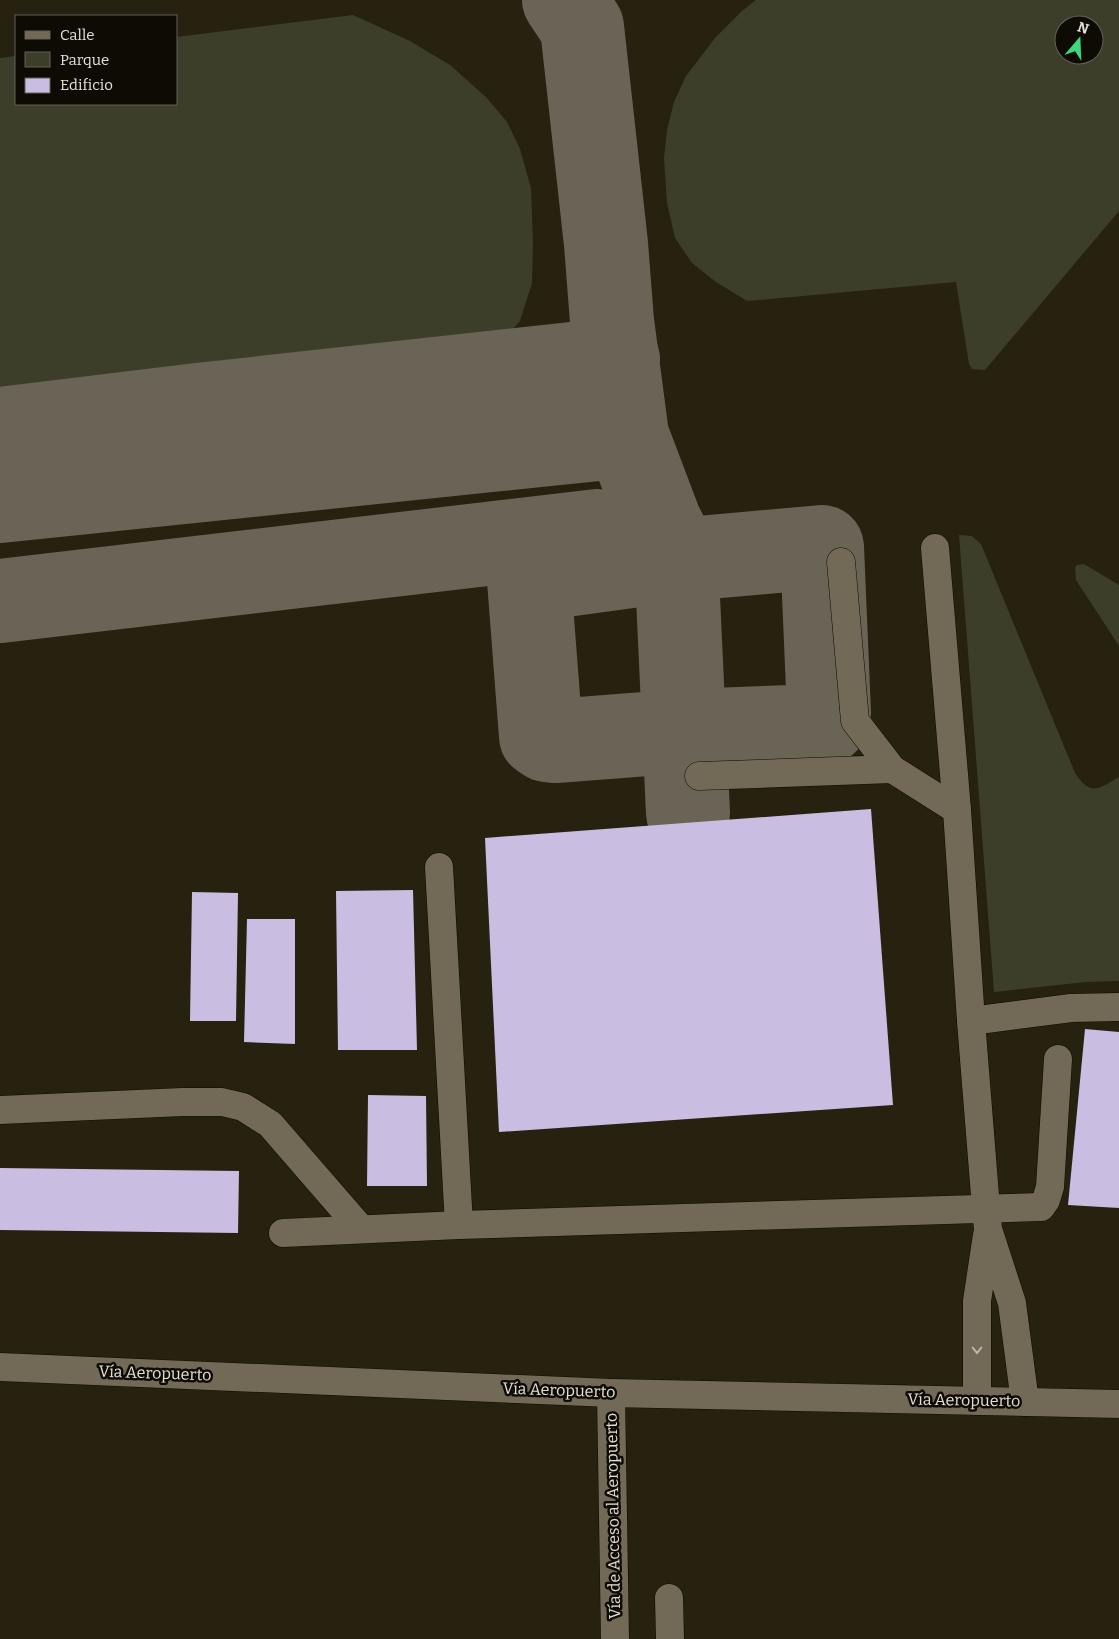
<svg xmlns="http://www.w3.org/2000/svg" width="1119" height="1639" font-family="Bitter,serif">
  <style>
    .green { fill: #3c3e29; fill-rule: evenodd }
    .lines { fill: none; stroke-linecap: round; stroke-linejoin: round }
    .taxiway { stroke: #696455; stroke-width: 84 }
    .building { fill: #c9bde2 }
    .minor-casing { stroke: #100a00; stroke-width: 29 }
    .minor { stroke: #726a57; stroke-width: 28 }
    .oneway { stroke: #bcb7aa }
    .labels { text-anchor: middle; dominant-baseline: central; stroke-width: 5; stroke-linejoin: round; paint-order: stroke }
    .street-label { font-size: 16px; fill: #e4e0d6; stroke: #0e0b05 }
  </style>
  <rect width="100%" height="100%" fill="#272110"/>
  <g class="green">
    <path d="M756 0H1119V211L985 370 972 369 969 364 956 282 747 301 716 282 692 263 675 238 667 203 664 158 667 130 674 102 686 76 715 38 742 11ZM1064 25H1094V55H1064Z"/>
    <polygon points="353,15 410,41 450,65 486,97 507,122 520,149 531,188 533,242 532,283 520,321 508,335 496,338 0,395 0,58 16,56 16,104 176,104 176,37"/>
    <path d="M959 535 972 536 981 544 1075 773C1091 797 1098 789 1119 777V981L1086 982 994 992Z"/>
    <polygon points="1084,564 1119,585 1119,646 1076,580 1075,567 1078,565"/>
  </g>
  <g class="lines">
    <g class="taxiway">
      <polyline points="564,0 582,27 606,244 612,321 627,436 660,523 676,554 688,813"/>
      <polyline points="0,429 198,405 618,359"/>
      <polyline points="0,501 627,436"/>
      <polygon points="822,547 829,713 826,722 817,726 685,731 555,741 547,740 541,736 529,580 676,560"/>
      <polyline points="0,601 598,531"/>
    </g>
  </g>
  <g class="building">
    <polygon points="871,809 893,1105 499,1132 485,838"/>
    <polygon points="413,890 417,1050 338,1050 336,891"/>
    <polygon points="192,892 238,893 236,1021 190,1021"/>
    <polygon points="247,919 295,919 295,1044 244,1042"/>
    <polygon points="1085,1029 1119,1032 1119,1208 1068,1205"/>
    <polygon points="368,1095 426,1096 427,1186 367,1186"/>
    <polygon points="0,1168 239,1171 238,1233 0,1230"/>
  </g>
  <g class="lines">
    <g class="minor-casing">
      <g id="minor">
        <polyline points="935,548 957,810 971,1021 986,1208 988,1229 1012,1303 1025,1402"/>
        <polyline points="841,562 855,721 892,769 957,810"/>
        <polyline points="699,776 892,769"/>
        <polyline points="439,867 459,1225"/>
        <polyline points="971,1021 1071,1008 1119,1007"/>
        <polyline points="0,1110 183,1102 222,1102 243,1107 270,1124 361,1229"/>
        <polyline points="283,1233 459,1225 1041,1207 1046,1200 1050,1187 1058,1059"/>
        <polyline points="0,1367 611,1393 1119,1404"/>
        <polyline points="611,1393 615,1639"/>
        <polyline points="977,1401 977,1301 987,1235"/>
        <polyline points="669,1598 670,1639"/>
      </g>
    </g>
    <use href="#minor" class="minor"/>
  </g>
  <defs><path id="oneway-chevron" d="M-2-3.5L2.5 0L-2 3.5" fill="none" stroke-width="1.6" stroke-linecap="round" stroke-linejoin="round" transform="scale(1.25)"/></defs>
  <use class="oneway" href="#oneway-chevron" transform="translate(977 1350) rotate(90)"/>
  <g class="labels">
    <g class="street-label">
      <text transform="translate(155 1373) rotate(2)">Vía Aeropuerto</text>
      <text transform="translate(559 1390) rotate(2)">Vía Aeropuerto</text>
      <text transform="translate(964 1400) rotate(1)">Vía Aeropuerto</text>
      <text transform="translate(613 1516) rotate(-91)">Vía de Acceso al Aeropuerto</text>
    </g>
  </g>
  <rect x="15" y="15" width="162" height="90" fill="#0e0b05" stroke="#646059"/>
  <rect x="25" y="31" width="25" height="8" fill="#726a57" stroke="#646059"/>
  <text x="60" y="40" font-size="15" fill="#e4e0d6">Calle</text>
  <rect x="25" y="52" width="25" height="15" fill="#3c3e29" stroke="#646059"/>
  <text x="60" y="65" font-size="15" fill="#e4e0d6">Parque</text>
  <rect x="25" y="78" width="25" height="15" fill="#c9bde2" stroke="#646059"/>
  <text x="60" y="90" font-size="15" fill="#e4e0d6">Edificio</text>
  <g transform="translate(1079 40) rotate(19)"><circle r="24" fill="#0e0b05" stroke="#646059"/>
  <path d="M0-4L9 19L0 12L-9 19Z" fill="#3cd77e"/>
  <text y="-8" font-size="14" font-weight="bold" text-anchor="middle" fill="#e4e0d6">N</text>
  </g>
</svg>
